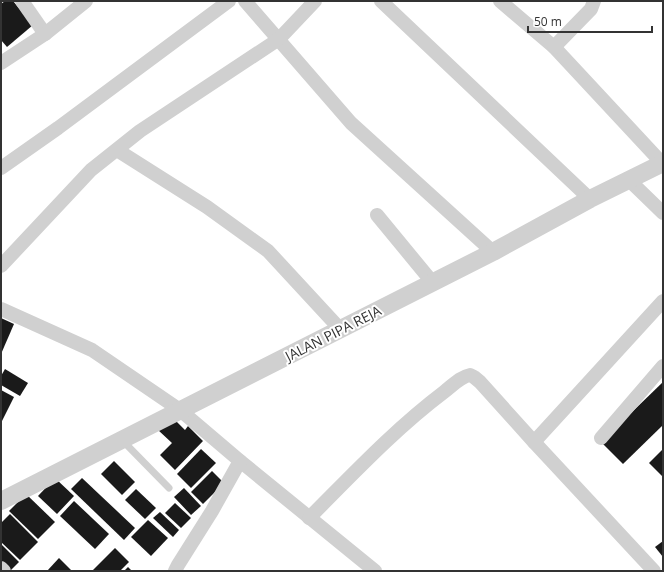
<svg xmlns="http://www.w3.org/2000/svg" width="664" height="572" font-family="'Open Sans',sans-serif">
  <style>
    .building { fill: #1a1a1a }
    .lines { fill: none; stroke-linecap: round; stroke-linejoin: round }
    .service { stroke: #d0d0d0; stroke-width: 7 }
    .minor { stroke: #d0d0d0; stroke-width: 14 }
    .tertiary { stroke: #d0d0d0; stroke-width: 18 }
    .labels { text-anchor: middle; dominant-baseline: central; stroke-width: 4; stroke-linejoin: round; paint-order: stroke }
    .street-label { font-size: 14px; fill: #333; stroke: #fff }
  </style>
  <rect width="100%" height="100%" fill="#fff"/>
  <g class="building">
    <polygon points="5,1 13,1 33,25 7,47 1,40 1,4"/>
    <polygon points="1,318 14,324 1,354"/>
    <polygon points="5,369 28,383 20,396 1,385 1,376"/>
    <polygon points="663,382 663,425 623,464 601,442"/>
    <polygon points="1,390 14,397 1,423"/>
    <polygon points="171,416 185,430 188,426 203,441 175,470 160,455 172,443 158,430"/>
    <polygon points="201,449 216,463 191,488 177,474"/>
    <polygon points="663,449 663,477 649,463"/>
    <polygon points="114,461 135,482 122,495 101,474"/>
    <polygon points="212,471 224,483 203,504 191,492"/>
    <polygon points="55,478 74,496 57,514 38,496"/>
    <polygon points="82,478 135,528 124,540 71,489"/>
    <polygon points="184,488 201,506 191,515 174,497"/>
    <polygon points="136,489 156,508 145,519 125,500"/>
    <polygon points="26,494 55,522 38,539 9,511"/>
    <polygon points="74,501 109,534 95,549 60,516"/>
    <polygon points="175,503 191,518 181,528 165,513"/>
    <polygon points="160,512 179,530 173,537 153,518"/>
    <polygon points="10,514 38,542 20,560 1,542 1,523"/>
    <polygon points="148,520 168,538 151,556 131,537"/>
    <polygon points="663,541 663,557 655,547"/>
    <polygon points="1,544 19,562 10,571 1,565"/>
    <polygon points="115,548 129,562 120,571 94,571 93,570"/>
    <polygon points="59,558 72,571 47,571"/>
    <polygon points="128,567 132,571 124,571"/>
  </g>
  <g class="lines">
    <polyline class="service" points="122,440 169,488"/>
    <g class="minor">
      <polyline points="22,1 45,34"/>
      <polyline points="245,1 351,123 493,252"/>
      <polyline points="381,1 590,199"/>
      <polyline points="500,1 554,47 662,163"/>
      <polyline points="554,47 591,9 594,1"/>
      <polyline points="1,63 45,34 86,1"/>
      <polyline points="117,150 207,207 268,251 341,330"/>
      <polyline points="1,168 58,128 229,1"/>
      <polyline points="629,180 663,213"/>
      <polyline points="377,215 433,283"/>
      <polyline points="1,266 91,170 140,131 279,39 315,1"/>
      <polyline points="1,309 92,350 180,410 240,461 375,571"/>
      <polyline points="601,438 663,366"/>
      <polyline points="534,442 663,301"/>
      <path d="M309 518C353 474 395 429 444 392 452 386 460 377 470 375L474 377 480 382 534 442 654 571"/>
      <polyline points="1,568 4,571"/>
      <polyline points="175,571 178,565 212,511 240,461"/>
    </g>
    <polyline class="tertiary" points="1,501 493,252 590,199 663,163"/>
  </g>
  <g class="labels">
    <g class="street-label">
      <text transform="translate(333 333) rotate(-27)">JALAN PIPA REJA</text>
    </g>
  </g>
  <rect width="664" height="572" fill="none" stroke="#333333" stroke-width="4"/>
  <path d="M528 26v6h124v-6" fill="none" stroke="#333333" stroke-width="2"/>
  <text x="534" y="26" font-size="12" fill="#333333" stroke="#ffffff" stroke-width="3" paint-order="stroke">50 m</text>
</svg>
